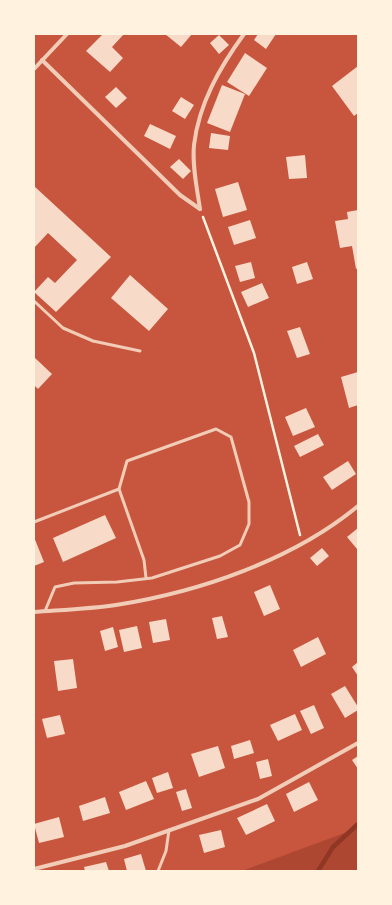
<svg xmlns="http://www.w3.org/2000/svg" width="392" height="905" font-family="Roboto,sans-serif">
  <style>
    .green { fill: #ae4732 }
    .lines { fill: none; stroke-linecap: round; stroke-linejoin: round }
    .stream { stroke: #8f3625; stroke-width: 4.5 }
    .building { fill: #f7dbc8 }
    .path { stroke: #fff3e0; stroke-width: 2.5 }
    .service { stroke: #f1ccb7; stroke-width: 3 }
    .minor { stroke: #f1ccb7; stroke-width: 4 }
  </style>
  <rect width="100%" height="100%" fill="#c8553d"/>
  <polygon class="green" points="358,828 358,871 242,871"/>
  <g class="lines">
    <polyline class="stream" points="318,871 333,847 358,824"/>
  </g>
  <g class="building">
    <polygon points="103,34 124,34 112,47 123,58 110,72 86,51"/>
    <polygon points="165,34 192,34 181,47"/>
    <polygon points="258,34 276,34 266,49 254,40"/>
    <polygon points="219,35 229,45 219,54 210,43"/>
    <polygon points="245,53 267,68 249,96 227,82"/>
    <polygon points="358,66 358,113 354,116 332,86"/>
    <polygon points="222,85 245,94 230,132 207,123"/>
    <polygon points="116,87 127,98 116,108 105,97"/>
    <polygon points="181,97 194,105 185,119 172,111"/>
    <polygon points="150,124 176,136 170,149 144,136"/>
    <polygon points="211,133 230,136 228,150 209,148"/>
    <polygon points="305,155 307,178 289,179 286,157"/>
    <polygon points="179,159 191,171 183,179 170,167"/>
    <polygon points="238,182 247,210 223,217 215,189"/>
    <polygon points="34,186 111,257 56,312 34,292 48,277 55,283 77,260 48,233 34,248"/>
    <polygon points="358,210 358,268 356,269 352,246 340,248 335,221 348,219 347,212"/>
    <polygon points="250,220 256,238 234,245 228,227"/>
    <polygon points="251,262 255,278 240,282 235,266"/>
    <polygon points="307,262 313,279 297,284 292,267"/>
    <polygon points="130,275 168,309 149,331 111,298"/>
    <polygon points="262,283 269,298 248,307 241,292"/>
    <polygon points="300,327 310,354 297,358 287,331"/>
    <polygon points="34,357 52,374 38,389 34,385"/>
    <polygon points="358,372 358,405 349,408 341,377"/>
    <polygon points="306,408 315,427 293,436 285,417"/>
    <polygon points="318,434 324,445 300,457 294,446"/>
    <polygon points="348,461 356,474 332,490 323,477"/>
    <polygon points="105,515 116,538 63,562 53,538"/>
    <polygon points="358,528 358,548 357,549 347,537"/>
    <polygon points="34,537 44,562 34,566"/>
    <polygon points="322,548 329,556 317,566 310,558"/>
    <polygon points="270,585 280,609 264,616 254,592"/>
    <polygon points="222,616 228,637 217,639 212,618"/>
    <polygon points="166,619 170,640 153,643 149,622"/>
    <polygon points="137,626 142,648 124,652 119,630"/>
    <polygon points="113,627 118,647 105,651 100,631"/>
    <polygon points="318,637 326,654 301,667 293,650"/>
    <polygon points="73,659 77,688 58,691 54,661"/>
    <polygon points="358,662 358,676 352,667"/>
    <polygon points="345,686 358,707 358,710 345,718 331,694"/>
    <polygon points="314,705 324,728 311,734 300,711"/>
    <polygon points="295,714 302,730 278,741 270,725"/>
    <polygon points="60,715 65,734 47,738 42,719"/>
    <polygon points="250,740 254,753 234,759 231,746"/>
    <polygon points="218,746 225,768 199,777 191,754"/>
    <polygon points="358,756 358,769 352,760"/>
    <polygon points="268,759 272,776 260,779 256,762"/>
    <polygon points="168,772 173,788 157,793 152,778"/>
    <polygon points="146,781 154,799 126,810 119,792"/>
    <polygon points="309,782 318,800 294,812 286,794"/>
    <polygon points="186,789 192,808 182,811 176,792"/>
    <polygon points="105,797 110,813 83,821 79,806"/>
    <polygon points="267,804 275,821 246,835 237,818"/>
    <polygon points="59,817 64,837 39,843 34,824"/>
    <polygon points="221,830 225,847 204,853 199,835"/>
    <polygon points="141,854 146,871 127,871 124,859"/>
    <polygon points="106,862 109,871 85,871 84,867"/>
  </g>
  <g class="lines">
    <polyline class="path" points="203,217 254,353 300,535"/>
    <g class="service">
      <polyline points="34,301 63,328 93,341 140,351"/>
      <polyline points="119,489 144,560 146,578"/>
      <polyline points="34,522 119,489 127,461 216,429 231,437 249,502 249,524 240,545 220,556 152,578 117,582 74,583 55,587 45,611"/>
      <polyline points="158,871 166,851 169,830"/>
    </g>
    <g class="minor">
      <polyline points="42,60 180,195 200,209"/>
      <polyline points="34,69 67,34"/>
      <path d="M200 209C197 188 192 166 194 145 199 103 220 67 244 34"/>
      <path d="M34 612C61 610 89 609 116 605 199 592 293 560 358 506"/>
      <polyline points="34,869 125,846 258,799 358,743"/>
    </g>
  </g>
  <rect width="392" height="905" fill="none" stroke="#fff3e0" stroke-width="70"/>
</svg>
